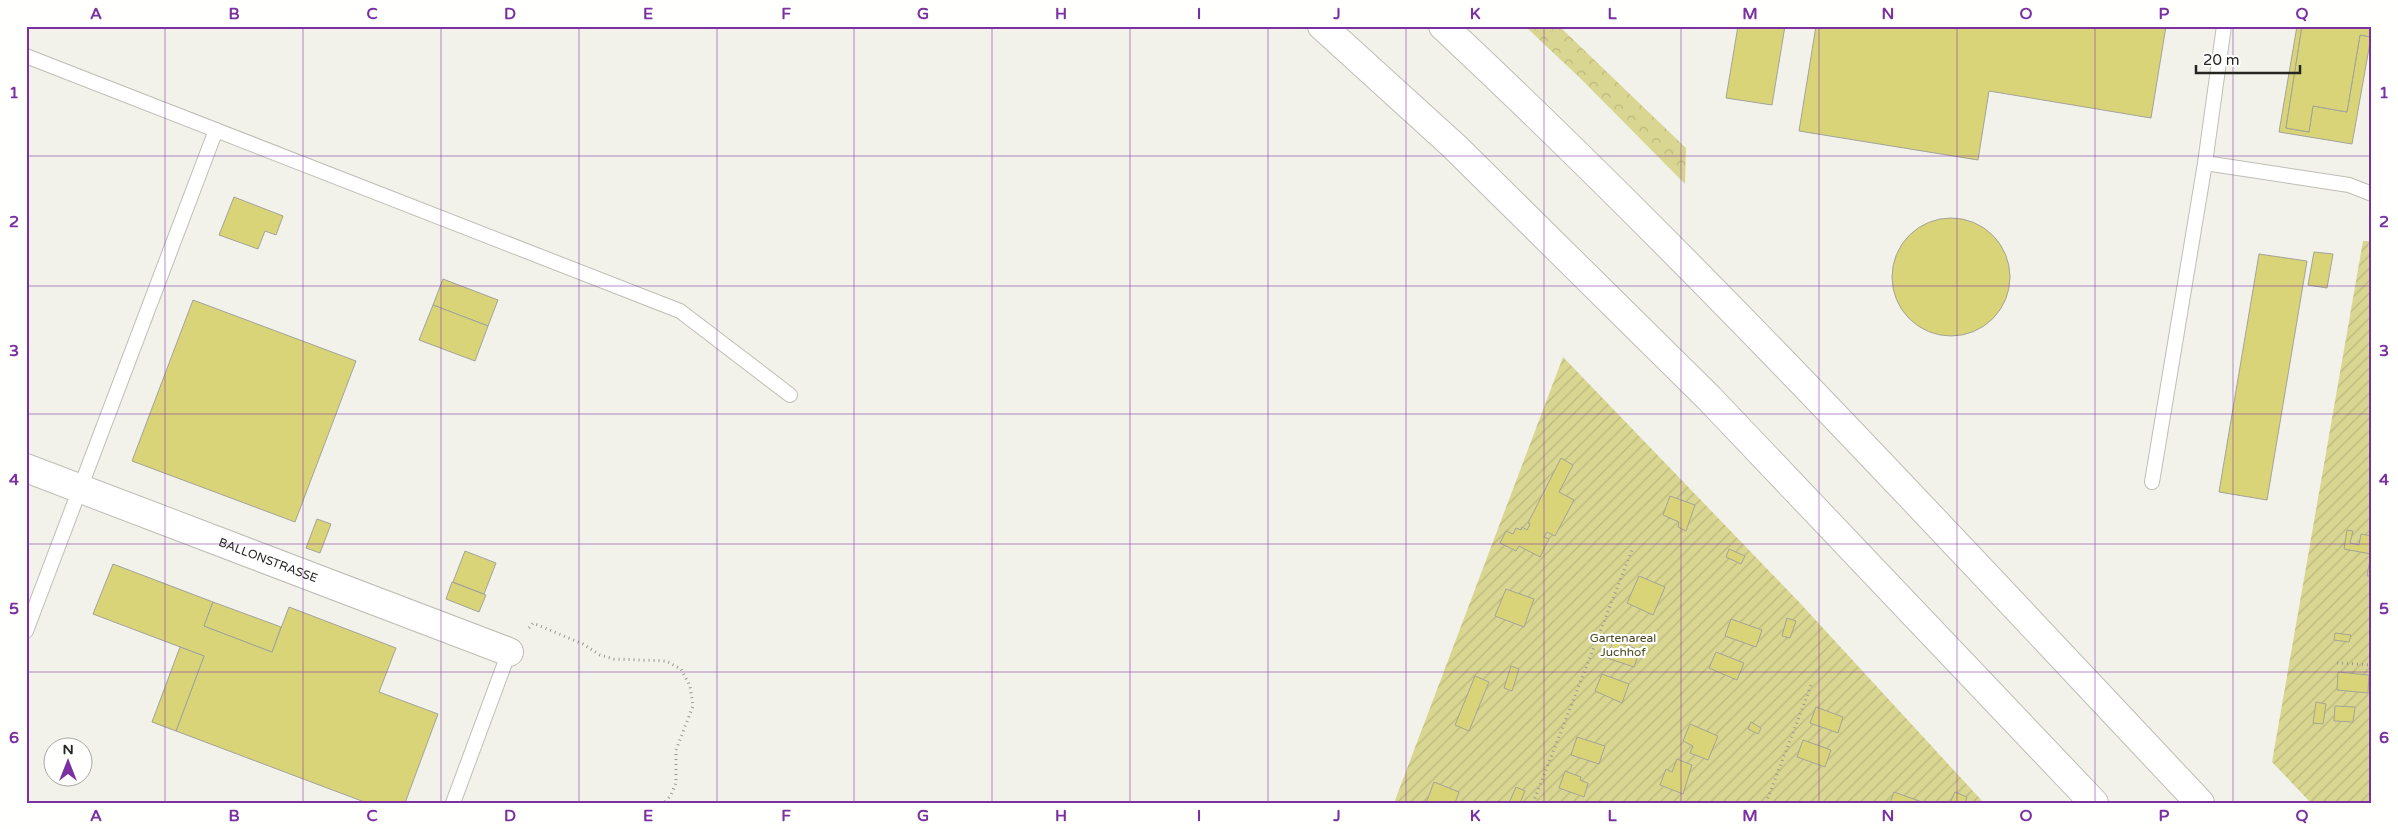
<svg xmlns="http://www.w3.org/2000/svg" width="2398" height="829" font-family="'Varela Round',sans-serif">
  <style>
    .forest { fill: url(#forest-crowns) }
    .garden { fill: url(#garden-furrows) }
    .building { fill: #d8d477; stroke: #a3a39b }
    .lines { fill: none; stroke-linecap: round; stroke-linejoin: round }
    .lane-casing { stroke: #bebeb6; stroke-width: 16 }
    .street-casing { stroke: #bebeb6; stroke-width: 30 }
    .highway-casing { stroke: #bebeb6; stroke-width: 30 }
    .path { stroke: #999993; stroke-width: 3; stroke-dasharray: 1 4; stroke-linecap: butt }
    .lane { stroke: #fff; stroke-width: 14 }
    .street { stroke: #fff; stroke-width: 28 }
    .highway { stroke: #fff; stroke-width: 28 }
    .grid { fill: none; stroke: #7b30a2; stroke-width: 1; stroke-opacity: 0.55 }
    .labels { text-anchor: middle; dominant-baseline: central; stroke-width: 4.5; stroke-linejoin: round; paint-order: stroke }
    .street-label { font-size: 12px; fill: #252522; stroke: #fffffe }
    .park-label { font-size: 12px; fill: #4b4a22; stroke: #fffffe }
    .neatline { fill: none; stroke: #7b30a2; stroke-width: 2 }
    .grid-label { font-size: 16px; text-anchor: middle; font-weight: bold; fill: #7b30a2 }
  </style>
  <defs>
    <pattern id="forest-crowns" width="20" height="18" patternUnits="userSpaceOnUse" patternTransform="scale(1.25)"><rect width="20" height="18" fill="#d9d691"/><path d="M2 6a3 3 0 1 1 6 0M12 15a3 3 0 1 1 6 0" fill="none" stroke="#bab87d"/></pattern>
    <pattern id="garden-furrows" width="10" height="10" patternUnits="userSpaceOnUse" patternTransform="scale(1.25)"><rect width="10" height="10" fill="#d9d691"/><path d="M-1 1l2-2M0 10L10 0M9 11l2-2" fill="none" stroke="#bab87d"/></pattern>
  </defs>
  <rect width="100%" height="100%" fill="#f2f2ea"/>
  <polygon class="forest" points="1525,26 1559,26 1686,148 1685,184 1581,79"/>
  <g class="garden">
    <polygon points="2363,241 2372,241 2372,803 2311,803 2272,762"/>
    <polygon points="1563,357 1799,602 1984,803 1394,803"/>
  </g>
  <g class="building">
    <polygon points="1738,26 1785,26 1772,105 1726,98"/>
    <polygon points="1816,26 2166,26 2151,118 1989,91 1978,160 1799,131"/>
    <polygon points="2297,26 2302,26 2286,128 2309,132 2313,106 2347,112 2360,35 2371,37 2352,144 2279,132"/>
    <polygon points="2302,26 2372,26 2371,37 2360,35 2347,112 2313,106 2309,132 2286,128"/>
    <polygon points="234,197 283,216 276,235 265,231 258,249 219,235"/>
    <circle cx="1951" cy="277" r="59"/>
    <polygon points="2314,252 2333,254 2327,288 2308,285"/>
    <polygon points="2259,254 2307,261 2267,500 2219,492"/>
    <polygon points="443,279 498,300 488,326 433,305"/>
    <polygon points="193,300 356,361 295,522 132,461"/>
    <polygon points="433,305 488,326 475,361 419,340"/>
    <polygon points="1561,458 1573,465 1559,492 1574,500 1555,536 1547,532 1544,537 1549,539 1540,557 1519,546 1516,551 1500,543 1506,531 1513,534 1516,528 1521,530 1522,527 1527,530 1530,524 1528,523"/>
    <polygon points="1670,496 1695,505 1686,531 1678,527 1679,522 1663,515"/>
    <polygon points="317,519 331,524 320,553 306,548"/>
    <polygon points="2347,530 2353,531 2350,543 2359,545 2361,534 2372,536 2372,576 2367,576 2371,554 2344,549"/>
    <polygon points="1729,549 1745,556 1741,564 1726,557"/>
    <polygon points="465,551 496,563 484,594 453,582"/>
    <polygon points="113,564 213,602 204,626 272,652 289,607 396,648 379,692 438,714 405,803 367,803 176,731 204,656 93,614"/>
    <polygon points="1639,576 1665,587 1653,615 1627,603"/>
    <polygon points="452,582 486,595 479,612 446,599"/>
    <polygon points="1506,589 1534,599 1524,627 1495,616"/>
    <polygon points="213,602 281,627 272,652 204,626"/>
    <polygon points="1787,618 1796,621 1790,638 1782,636"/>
    <polygon points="1731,619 1762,630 1756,647 1725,636"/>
    <polygon points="2335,633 2351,635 2349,642 2334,640"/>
    <polygon points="1613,641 1640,650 1634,667 1607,658"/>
    <polygon points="180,647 204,656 176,731 152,722"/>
    <polygon points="1716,652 1744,663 1737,680 1709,668"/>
    <polygon points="1511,666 1519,669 1512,691 1504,688"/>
    <polygon points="2338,672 2369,675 2368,693 2337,690"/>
    <polygon points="1602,674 1629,684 1622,703 1595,691"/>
    <polygon points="1475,676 1489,682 1469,731 1455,725"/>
    <polygon points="2316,702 2326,704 2323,724 2313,723"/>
    <polygon points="2335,706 2355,707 2353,722 2334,721"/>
    <polygon points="1816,707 1843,717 1838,733 1810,723"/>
    <polygon points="1751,722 1761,728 1758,734 1748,729"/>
    <polygon points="1690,724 1718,736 1708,760 1690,753 1693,746 1683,741"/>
    <polygon points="1577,737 1605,746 1599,764 1571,755"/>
    <polygon points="1803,740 1831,750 1825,767 1797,757"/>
    <polygon points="1677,759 1692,765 1683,794 1660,785 1666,769 1672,772"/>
    <polygon points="1565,771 1581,777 1580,780 1588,783 1584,797 1559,788"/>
    <polygon points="1434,782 1459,792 1455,803 1426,803"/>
    <polygon points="1516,787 1525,791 1520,803 1509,803"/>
    <polygon points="1894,792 1922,802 1921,803 1890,803"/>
    <polygon points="1955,792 1967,797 1965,803 1950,803"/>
  </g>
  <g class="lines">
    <g class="lane-casing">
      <g id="lane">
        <polyline points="2224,26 2205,163 2349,185 2372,194"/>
        <polyline points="26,56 680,311 790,395"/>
        <polyline points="2152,482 2205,163"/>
        <polyline points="26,631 216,130"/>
        <polyline points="453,803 509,652"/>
      </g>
    </g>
    <g class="street-casing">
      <g id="street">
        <path id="s1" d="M26 468 509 652"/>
      </g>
    </g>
    <g class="highway-casing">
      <g id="highway">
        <polyline points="1322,26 1455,147 1709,398 2094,803"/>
        <path d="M1443 26C1707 273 1952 540 2200 803"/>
      </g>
    </g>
    <g class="path">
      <polyline points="529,628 533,623 583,644 600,655 614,659 666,661 681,669 690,686 693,706 676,750 676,783 671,795 664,803"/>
      <polyline points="2337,663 2372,665"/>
      <polyline points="1533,803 1632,550"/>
      <polyline points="1766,803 1812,683"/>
    </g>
    <use href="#lane" class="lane"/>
    <use href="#street" class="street"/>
    <use href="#highway" class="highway"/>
  </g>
  <path class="grid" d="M165 26V803M303 26V803M441 26V803M579 26V803M717 26V803M854 26V803M992 26V803M1130 26V803M1268 26V803M1406 26V803M1544 26V803M1681 26V803M1819 26V803M1957 26V803M2095 26V803M2233 26V803M26 156H2372M26 286H2372M26 414H2372M26 544H2372M26 672H2372"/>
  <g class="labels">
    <g class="street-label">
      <text stroke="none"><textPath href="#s1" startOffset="259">BALLONSTRASSE</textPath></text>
    </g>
    <g class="park-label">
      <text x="1623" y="638">Gartenareal<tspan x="1623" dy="14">Juchhof</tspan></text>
    </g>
  </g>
  <rect width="2398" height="829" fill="none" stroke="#fffffe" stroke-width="55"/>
  <g transform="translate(68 762)"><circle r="24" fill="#fffffe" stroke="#a8a8a6"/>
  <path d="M0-4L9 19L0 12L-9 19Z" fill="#7b30a2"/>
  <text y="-8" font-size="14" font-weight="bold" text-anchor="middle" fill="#252522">N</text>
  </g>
  <path d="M2196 65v8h104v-8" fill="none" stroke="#252522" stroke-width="2.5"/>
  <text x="2203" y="65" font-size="15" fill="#252522" stroke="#fffffe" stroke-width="4" paint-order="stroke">20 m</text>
  <rect x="28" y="28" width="2342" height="774" class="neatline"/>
  <g class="grid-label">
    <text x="96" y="19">A</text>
    <text x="234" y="19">B</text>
    <text x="372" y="19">C</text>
    <text x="510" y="19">D</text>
    <text x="648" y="19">E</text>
    <text x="786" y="19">F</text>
    <text x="923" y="19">G</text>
    <text x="1061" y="19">H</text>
    <text x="1199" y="19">I</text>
    <text x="1337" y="19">J</text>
    <text x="1475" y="19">K</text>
    <text x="1612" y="19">L</text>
    <text x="1750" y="19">M</text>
    <text x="1888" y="19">N</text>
    <text x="2026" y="19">O</text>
    <text x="2164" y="19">P</text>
    <text x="2302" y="19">Q</text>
    <text x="14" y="98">1</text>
    <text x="2384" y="98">1</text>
    <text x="14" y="227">2</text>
    <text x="2384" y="227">2</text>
    <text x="14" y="356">3</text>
    <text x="2384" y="356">3</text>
    <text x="14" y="485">4</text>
    <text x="2384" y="485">4</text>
    <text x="14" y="614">5</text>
    <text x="2384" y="614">5</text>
    <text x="14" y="743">6</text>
    <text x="2384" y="743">6</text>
    <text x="96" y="821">A</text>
    <text x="234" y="821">B</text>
    <text x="372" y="821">C</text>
    <text x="510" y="821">D</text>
    <text x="648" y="821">E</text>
    <text x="786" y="821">F</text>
    <text x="923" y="821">G</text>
    <text x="1061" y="821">H</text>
    <text x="1199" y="821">I</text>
    <text x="1337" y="821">J</text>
    <text x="1475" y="821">K</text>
    <text x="1612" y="821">L</text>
    <text x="1750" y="821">M</text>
    <text x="1888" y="821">N</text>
    <text x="2026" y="821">O</text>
    <text x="2164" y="821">P</text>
    <text x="2302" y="821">Q</text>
  </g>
</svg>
